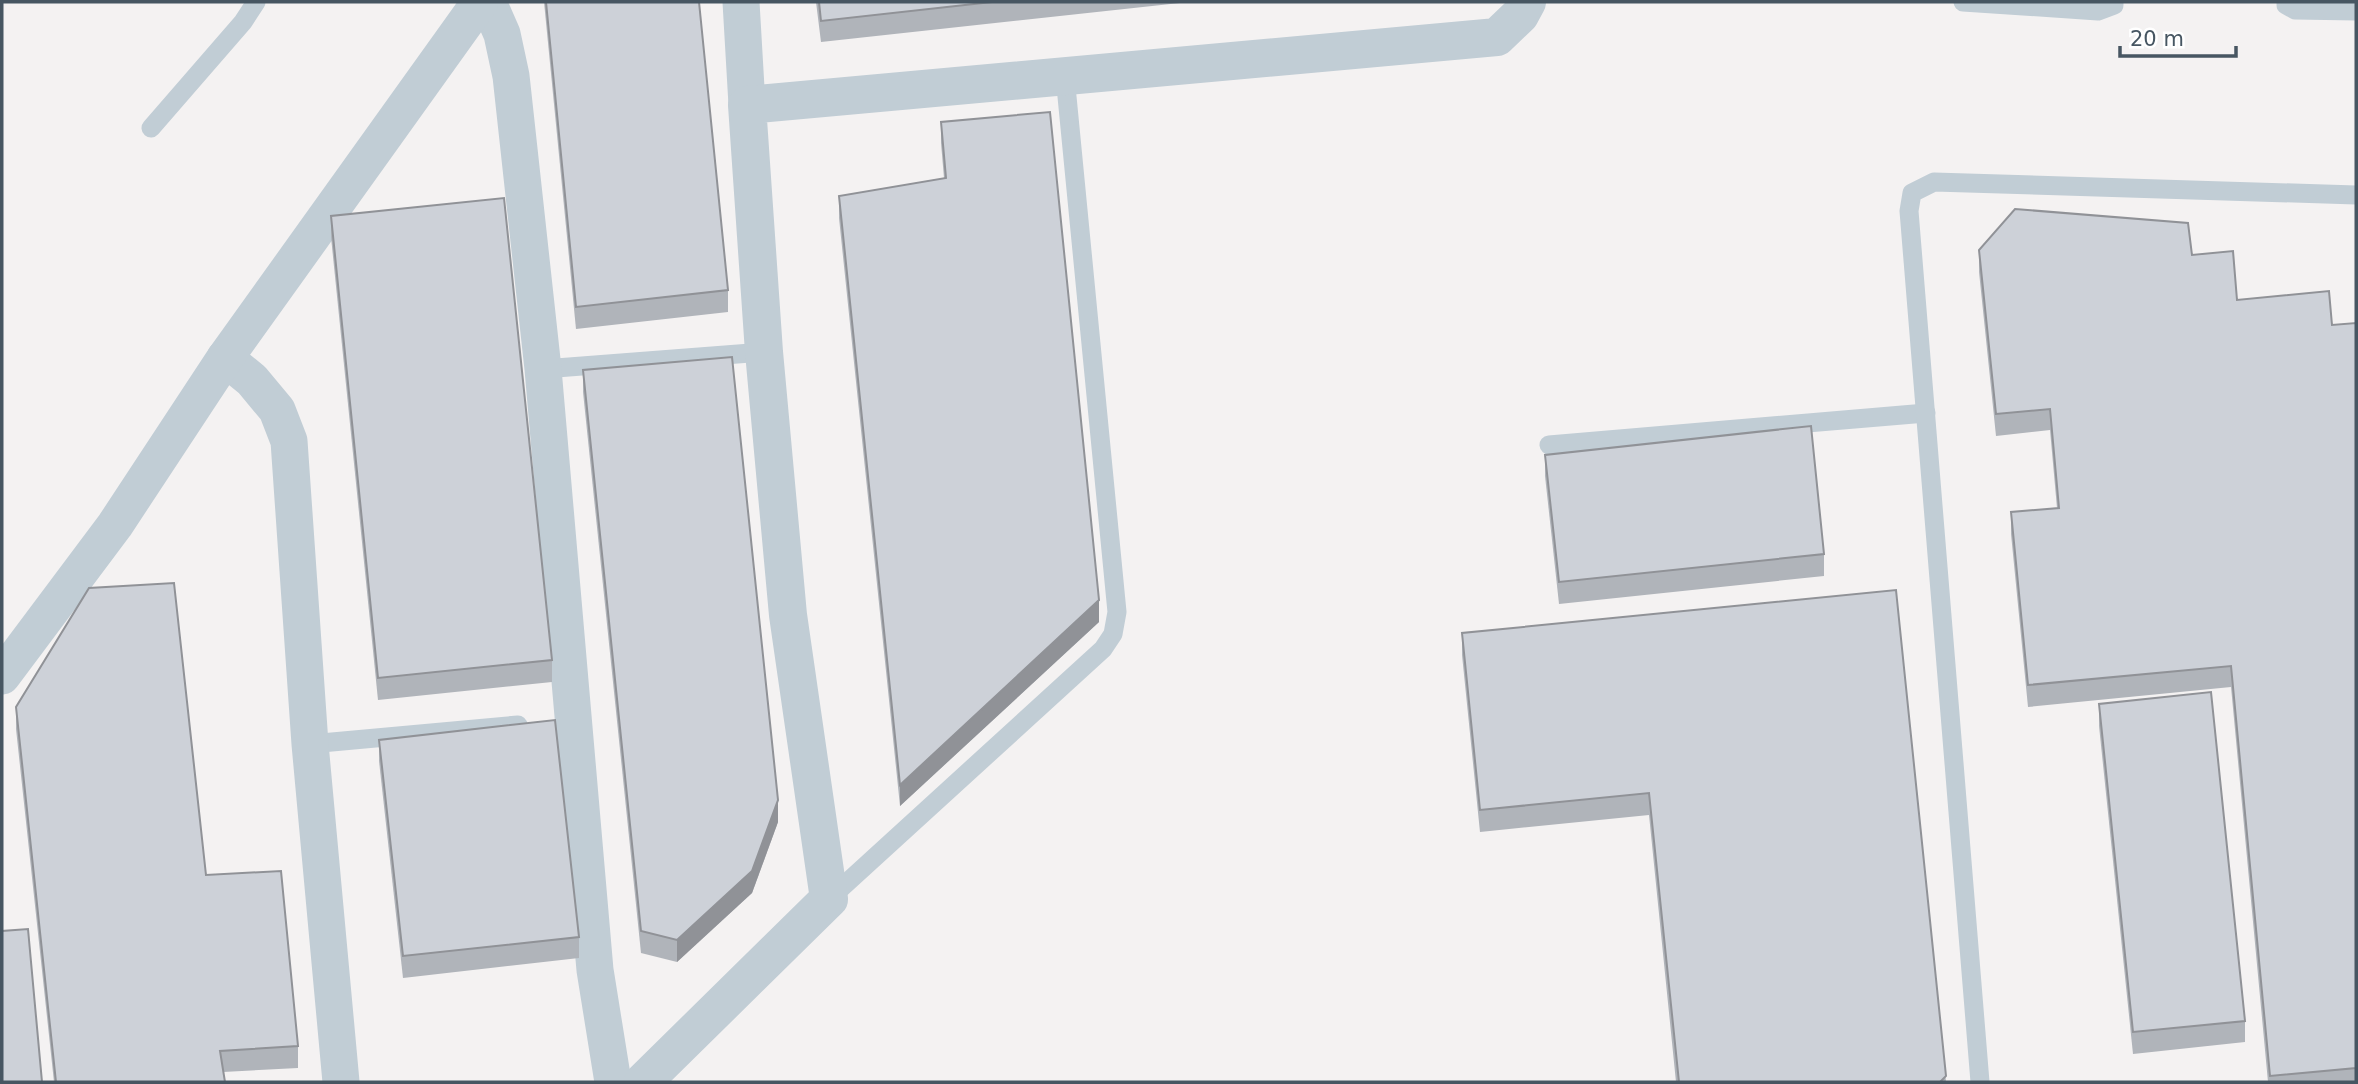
<svg xmlns="http://www.w3.org/2000/svg" width="2358" height="1084" font-family="'DejaVu Sans',sans-serif">
  <style>
    .lines { fill: none; stroke-linecap: round; stroke-linejoin: round }
    .service { stroke: #c1cdd5; stroke-width: 19 }
    .minor { stroke: #c1cdd5; stroke-width: 37 }
    .tertiary { stroke: #c1cdd5; stroke-width: 38 }
    .wall { fill: #b0b4ba }
    .shaded-wall { fill: #909297 }
    .building { fill: #cdd1d8; stroke: #909297; stroke-width: 2 }
  </style>
  <rect width="100%" height="100%" fill="#f4f2f2"/>
  <g class="lines">
    <g class="service">
      <polyline points="1963,2 2098,11 2114,5 2114,2"/>
      <polyline points="2286,2 2286,5 2295,10 2356,11"/>
      <polyline points="151,128 243,22 256,2"/>
      <polyline points="543,369 764,352"/>
      <polyline points="1549,445 1926,413"/>
      <polyline points="310,744 518,725"/>
      <polyline points="829,899 1103,649 1113,634 1117,612 1065,76"/>
      <polyline points="1980,1082 1909,211 1912,193 1934,182 2356,195"/>
    </g>
    <g class="minor">
      <polyline points="488,2 502,34 511,76 543,369 595,970 613,1082"/>
      <polyline points="741,2 747,105"/>
      <polyline points="225,358 252,380 277,410 289,441 310,744 341,1082"/>
      <polyline points="2,676 115,525 225,358 480,2"/>
    </g>
    <polyline class="tertiary" points="643,1082 829,899 788,615 764,352 747,105 1497,37 1520,15 1527,2"/>
  </g>
  <g class="wall">
    <polygon points="544,2 699,2 728,290 728,312 576,329"/>
    <polygon points="816,2 1189,2 821,42"/>
    <polygon points="941,122 1099,622 900,806 839,218 839,196 944,178 941,143"/>
    <polygon points="331,216 552,660 552,682 378,700 331,237"/>
    <polygon points="1979,250 2192,255 2237,300 2332,325 2356,323 2356,1082 2268,1082 2231,687 2028,707 2011,534 2011,512 2057,508 2050,430 1996,436 1979,272"/>
    <polygon points="583,370 778,822 752,893 677,962 641,953 583,392"/>
    <polygon points="1545,455 1824,554 1824,576 1559,604 1545,476"/>
    <polygon points="1896,590 1946,1082 1676,1082 1649,815 1480,832 1462,655 1462,633"/>
    <polygon points="2099,704 2245,1021 2245,1042 2133,1054 2099,726"/>
    <polygon points="16,707 206,875 298,1046 298,1068 223,1072 225,1082 54,1082 16,729"/>
    <polygon points="379,740 579,937 579,958 403,978 379,761"/>
  </g>
  <g class="shaded-wall">
    <polygon points="1099,600 1099,622 900,806 900,785"/>
    <polygon points="778,800 778,822 752,893 677,962 677,940"/>
  </g>
  <g class="building">
    <polygon points="546,2 699,2 728,290 576,307"/>
    <polygon points="819,2 992,2 821,21"/>
    <polygon points="1050,112 1099,600 900,785 839,196 946,178 941,122"/>
    <polygon points="504,198 552,660 378,678 331,216"/>
    <polygon points="2015,209 2188,223 2192,255 2233,251 2237,300 2329,291 2332,325 2356,323 2356,1068 2270,1076 2231,666 2028,685 2011,512 2059,508 2050,409 1996,414 1979,250"/>
    <polygon points="732,357 778,800 752,871 677,940 641,931 583,370"/>
    <polygon points="1811,426 1824,554 1559,582 1545,455"/>
    <polygon points="174,583 206,875 281,871 298,1046 220,1051 225,1082 56,1082 16,707 89,588"/>
    <polygon points="1896,590 1946,1076 1940,1082 1679,1082 1649,793 1480,810 1462,633"/>
    <polygon points="2211,692 2245,1021 2133,1032 2099,704"/>
    <polygon points="555,720 579,937 403,956 379,740"/>
    <polygon points="28,929 42,1082 2,1082 2,931"/>
  </g>
  <rect width="2358" height="1084" fill="none" stroke="#475662" stroke-width="7"/>
  <path d="M2120 46v10h116v-10" fill="none" stroke="#475662" stroke-width="3.5"/>
  <text x="2130" y="46" font-size="21" fill="#475662" stroke="#ffffff" stroke-width="5" paint-order="stroke">20 m</text>
</svg>
